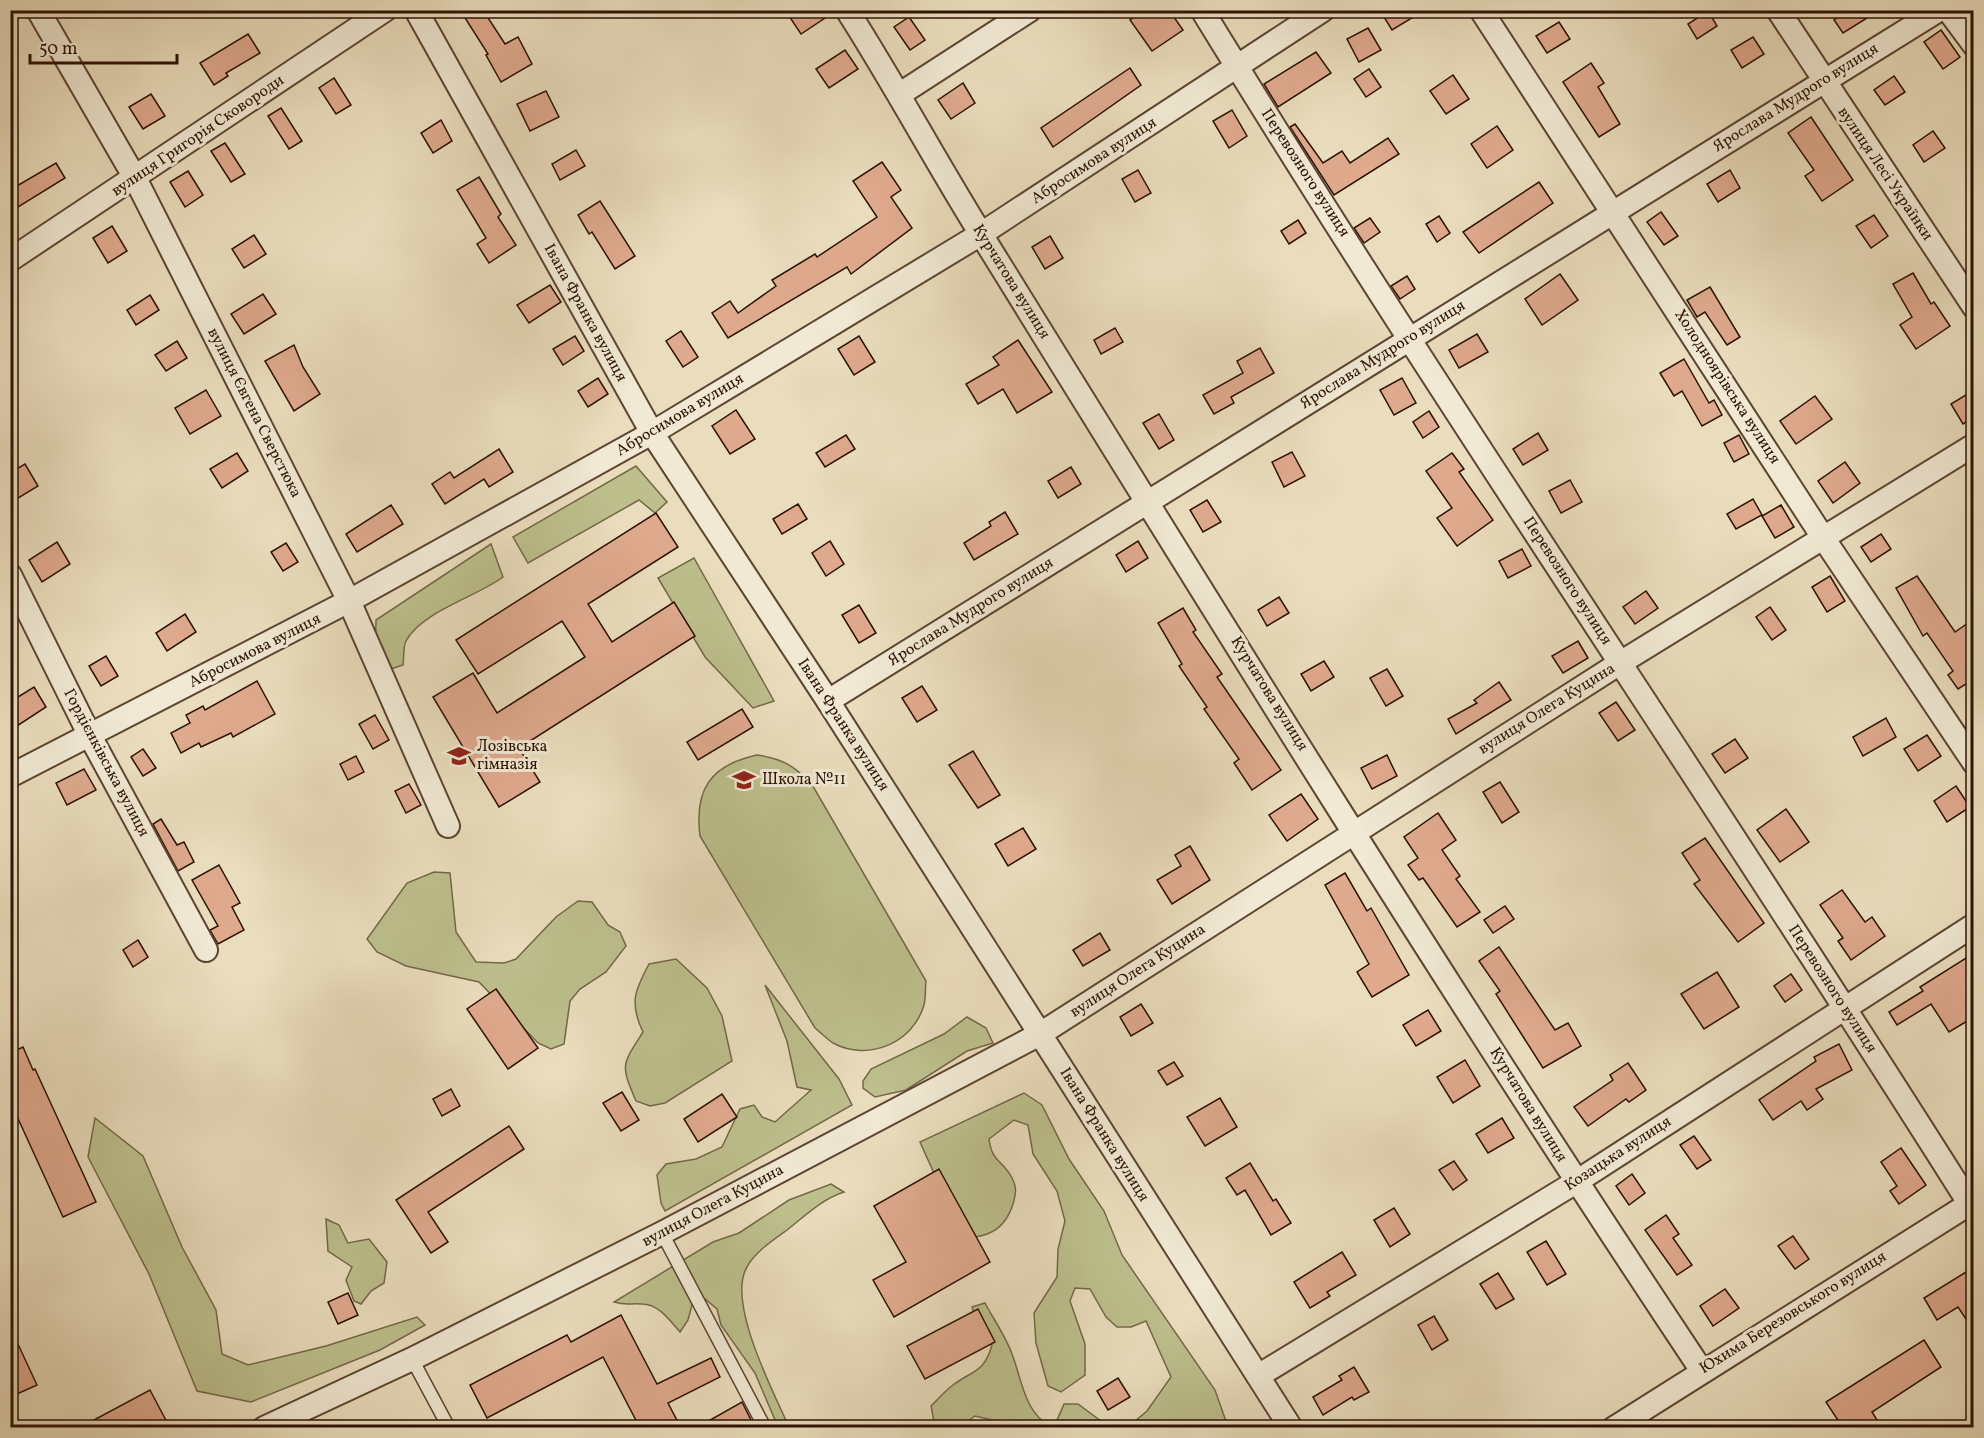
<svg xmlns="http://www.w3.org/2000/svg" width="1984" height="1438" font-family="Vollkorn,serif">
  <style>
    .green { fill: #bdbf8d; stroke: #746848; stroke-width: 1.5 }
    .building { fill: #dfa98e; stroke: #2c1204; stroke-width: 1.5 }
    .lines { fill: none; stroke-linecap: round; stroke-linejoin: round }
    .lane-casing { stroke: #5c4532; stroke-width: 15 }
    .street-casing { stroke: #5c4532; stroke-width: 26 }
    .lane { stroke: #f1e9d4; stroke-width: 12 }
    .street { stroke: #f1e9d4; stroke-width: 22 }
    .labels { text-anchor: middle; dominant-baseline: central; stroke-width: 6; stroke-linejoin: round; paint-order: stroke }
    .street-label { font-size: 16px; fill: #2c1204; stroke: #f1e9d4 }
    .poi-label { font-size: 16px; fill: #2c1204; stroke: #f1e9d4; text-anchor: start }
  </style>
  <rect width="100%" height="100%" fill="#eaddbd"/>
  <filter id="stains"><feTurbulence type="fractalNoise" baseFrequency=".00333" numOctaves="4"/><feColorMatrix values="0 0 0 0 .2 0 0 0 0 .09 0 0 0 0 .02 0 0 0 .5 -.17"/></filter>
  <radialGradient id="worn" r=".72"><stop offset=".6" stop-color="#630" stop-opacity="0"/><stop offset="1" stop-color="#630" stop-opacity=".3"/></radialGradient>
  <g class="green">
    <polygon points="636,466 667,502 655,513 639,500 528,563 513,537"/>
    <path d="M491 544 503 577C476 597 421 612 406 641 403 647 404 658 403 665L382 672 375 662 376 620Z"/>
    <polygon points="694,558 774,701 753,708 705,657 658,578"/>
    <path d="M757 755C784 759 797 767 814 788L926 981C925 988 926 997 924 1005 913 1043 868 1062 833 1043 827 1039 821 1033 815 1028L700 836C694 789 711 765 757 755Z"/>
    <polygon points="434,872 450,873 456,932 476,962 504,963 516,959 556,917 578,901 592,902 608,925 620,932 626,946 606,972 580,989 570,1001 564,1044 551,1049 538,1043 479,982 406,966 377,952 367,939 407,883"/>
    <path d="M676 959 707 988 722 1016 732 1061 665 1103 650 1106 636 1101C620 1064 622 1065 643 1032 629 1003 635 990 649 964Z"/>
    <polygon points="765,985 839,1079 852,1105 665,1211 661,1203 657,1175 666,1164 696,1159 722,1147 740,1109 754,1105 762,1117 775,1122 811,1090 797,1087 787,1041"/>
    <polygon points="967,1017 986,1028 993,1043 967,1051 906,1090 875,1097 863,1088 863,1081 871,1069 944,1034"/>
    <path d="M1024 1093 1042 1105 1069 1159 1104 1211 1122 1255 1215 1390 1228 1427H1128L1147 1411 1171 1377 1146 1321 1131 1327H1117L1106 1317 1090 1289 1075 1288 1070 1301 1085 1344V1375L1061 1392 1048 1386 1036 1343 1034 1313 1057 1277 1058 1249 1065 1221 1057 1191 1033 1154 1028 1125 1014 1120 989 1139C992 1163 1003 1160 1012 1178 1017 1188 1016 1193 1013 1204 1002 1239 977 1237 946 1240L942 1191 920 1142Z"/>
    <polygon points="95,1118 143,1156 182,1247 216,1310 222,1354 248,1365 326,1346 417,1317 425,1325 380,1350 251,1402 197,1391 149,1274 88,1157"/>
    <path d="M831 1184 844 1192C822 1199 805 1216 787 1230 773 1240 755 1252 747 1267 726 1302 774 1393 789 1427H778L755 1373 721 1325 717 1309 705 1299 692 1305 688 1320 680 1332C670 1321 659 1304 642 1304 630 1303 627 1306 614 1302L713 1242 739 1233 789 1200Z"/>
    <polygon points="326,1219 339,1225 348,1243 369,1239 387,1262 384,1283 371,1291 361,1304 354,1301 346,1280 352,1267 328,1251"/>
    <path d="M985 1303C994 1320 1006 1337 1012 1354 1022 1380 1024 1412 1051 1427H1009L1005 1423 975 1416 959 1427H935L931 1406C938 1399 945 1391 953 1385 973 1370 984 1373 992 1345L981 1335 972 1307Z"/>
    <polygon points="1064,1404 1078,1404 1109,1427 1054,1427"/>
  </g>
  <g class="building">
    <polygon points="460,10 483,10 505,44 518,37 532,64 501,82 486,55 488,54"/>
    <polygon points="785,10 834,10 834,12 801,34"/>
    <polygon points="1144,10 1169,10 1183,30 1152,51 1130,20"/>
    <polygon points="1395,10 1425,10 1392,30 1384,17"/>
    <polygon points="1849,10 1880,10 1843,33 1834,20"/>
    <polygon points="1708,11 1717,26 1697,39 1688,24"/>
    <polygon points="909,17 925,40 910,50 894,27"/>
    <polygon points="1559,22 1570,39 1547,53 1536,36"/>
    <polygon points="1368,28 1381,50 1359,62 1347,39"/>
    <polygon points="1941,30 1960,57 1943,69 1924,42"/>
    <polygon points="248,34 260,53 226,73 228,76 214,85 200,63"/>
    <polygon points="1753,37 1764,54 1742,68 1731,50"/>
    <polygon points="845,50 858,69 829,88 816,69"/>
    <polygon points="1316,52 1331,73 1278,107 1264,84"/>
    <polygon points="1591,63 1604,83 1598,87 1620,124 1599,137 1563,82"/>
    <polygon points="1130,68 1141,85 1053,147 1041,128"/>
    <polygon points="1369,69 1381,87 1366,97 1354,79"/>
    <polygon points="1453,75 1469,99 1446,114 1430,91"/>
    <polygon points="1894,76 1905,92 1885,105 1874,90"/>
    <polygon points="334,78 351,105 336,114 319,88"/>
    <polygon points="963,83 975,103 951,119 938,100"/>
    <polygon points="546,91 559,117 530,131 517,104"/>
    <polygon points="151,94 165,116 143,129 129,107"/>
    <polygon points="281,108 302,141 289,149 268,116"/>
    <polygon points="1232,110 1247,136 1229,148 1213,121"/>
    <polygon points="1811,117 1853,180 1822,201 1805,176 1814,170 1788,133"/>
    <polygon points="441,120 452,141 433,153 421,133"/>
    <polygon points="1295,124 1323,163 1342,151 1350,163 1388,138 1399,154 1334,195 1290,127"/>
    <polygon points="1497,126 1513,150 1487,168 1471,144"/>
    <polygon points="1933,131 1945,148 1924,162 1913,145"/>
    <polygon points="225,143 245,174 231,182 211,151"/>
    <polygon points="576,150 585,166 560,180 552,164"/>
    <polygon points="882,162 901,190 891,197 912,228 851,274 847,267 728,338 712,313 730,301 738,313 776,286 772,280 815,254 817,257 877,217 853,181"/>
    <polygon points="56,163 65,178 10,212 10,190"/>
    <polygon points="1138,170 1151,193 1135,202 1122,179"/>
    <polygon points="1730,170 1740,188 1718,202 1707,184"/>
    <polygon points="188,171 203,195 185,207 170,182"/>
    <polygon points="479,177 501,214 498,217 516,245 489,263 477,244 486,238 457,190"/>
    <polygon points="1539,182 1553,203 1479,253 1463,232"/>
    <polygon points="600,201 635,256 615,269 592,232 589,234 578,215"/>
    <polygon points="1661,212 1678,236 1664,245 1647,222"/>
    <polygon points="1874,215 1888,236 1871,248 1856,226"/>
    <polygon points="1439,216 1450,233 1437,242 1426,224"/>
    <polygon points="1370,218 1380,232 1364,243 1354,228"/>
    <polygon points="1298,220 1306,233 1289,244 1281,231"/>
    <polygon points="112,226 127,251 108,263 93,238"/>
    <polygon points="254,235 266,254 244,268 232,249"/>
    <polygon points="1050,236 1063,258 1045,269 1032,247"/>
    <polygon points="1913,273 1931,304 1934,302 1950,326 1916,349 1900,325 1912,317 1893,284"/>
    <polygon points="1560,274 1578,300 1542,325 1525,299"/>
    <polygon points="1407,276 1415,289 1400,299 1391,286"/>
    <polygon points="550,285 561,302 529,323 517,305"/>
    <polygon points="1710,287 1740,337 1727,345 1705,312 1697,317 1687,300"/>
    <polygon points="263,294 276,314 244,334 231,314"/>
    <polygon points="150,295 159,310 136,325 127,310"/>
    <polygon points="1115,328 1123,342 1101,354 1094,340"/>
    <polygon points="681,331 698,357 683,367 666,341"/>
    <polygon points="1477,334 1488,352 1459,368 1449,350"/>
    <polygon points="575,336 584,351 563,365 553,349"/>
    <polygon points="859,336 875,362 854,375 838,349"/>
    <polygon points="1018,340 1052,392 1017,413 1003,389 978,404 966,384 999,365 993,357"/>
    <polygon points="177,341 187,358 166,371 155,355"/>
    <polygon points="294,345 303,367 320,394 294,411 265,361"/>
    <polygon points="1260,348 1274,373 1231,397 1234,403 1214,414 1203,395 1243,373 1237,361"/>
    <polygon points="1684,359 1709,403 1714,400 1722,415 1702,426 1682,391 1674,396 1660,373"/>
    <polygon points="598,378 608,394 588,407 578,391"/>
    <polygon points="1402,378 1416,403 1394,415 1380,390"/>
    <polygon points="206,390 221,416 190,434 175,408"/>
    <polygon points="1974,390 1974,417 1963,424 1951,404"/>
    <polygon points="1815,396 1832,419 1796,444 1780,421"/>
    <polygon points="736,410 755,439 730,454 712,426"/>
    <polygon points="1429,411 1439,427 1423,438 1413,422"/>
    <polygon points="1159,414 1174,440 1159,449 1143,423"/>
    <polygon points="1538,433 1548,450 1523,465 1513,449"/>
    <polygon points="846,435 855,449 825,467 816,453"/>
    <polygon points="1739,435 1749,454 1734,462 1724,443"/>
    <polygon points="499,449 513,472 489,487 484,479 445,504 432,484 450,472 454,478"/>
    <polygon points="1292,452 1305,476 1284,487 1272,462"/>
    <polygon points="237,453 248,471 222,488 210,469"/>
    <polygon points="1452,453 1464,469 1459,472 1493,520 1457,546 1437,518 1452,508 1426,471"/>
    <polygon points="1845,462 1860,483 1833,503 1818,481"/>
    <polygon points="25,464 38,486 10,503 10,473"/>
    <polygon points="1071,467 1081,484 1058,498 1048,481"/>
    <polygon points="1570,480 1582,502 1561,513 1549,491"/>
    <polygon points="1753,499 1762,515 1736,529 1727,514"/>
    <polygon points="1207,500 1221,522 1203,532 1190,510"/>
    <polygon points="798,504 807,519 782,534 773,519"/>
    <polygon points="391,505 403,524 357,552 346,534"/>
    <polygon points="1781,505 1794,527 1775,538 1762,516"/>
    <polygon points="1005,512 1018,534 974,560 964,543 991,526 989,522"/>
    <polygon points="656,513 678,547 588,604 612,642 674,602 695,636 519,748 540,782 499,807 433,697 473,673 497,713 585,657 562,621 478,674 456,640"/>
    <polygon points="1881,534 1891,549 1871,562 1861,547"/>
    <polygon points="830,541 844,564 826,576 812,553"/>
    <polygon points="1138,541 1148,558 1126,572 1116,555"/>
    <polygon points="57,542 70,564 42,582 29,560"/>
    <polygon points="286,543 298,562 283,571 271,552"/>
    <polygon points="1522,549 1531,566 1508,578 1499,561"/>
    <polygon points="1830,576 1845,601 1827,612 1812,587"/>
    <polygon points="1917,576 1955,632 1974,619 1974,648 1967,652 1974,662 1974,679 1958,689 1948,675 1953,671 1927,633 1923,636 1896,588"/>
    <polygon points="1646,591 1658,608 1635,624 1623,607"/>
    <polygon points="1279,597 1289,613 1267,626 1258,610"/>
    <polygon points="859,605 876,633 859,643 842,615"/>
    <polygon points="1770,607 1786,630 1772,640 1756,617"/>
    <polygon points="1183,608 1196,630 1193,632 1222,674 1217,677 1281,770 1252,790 1234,763 1239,759 1204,709 1207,707 1179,666 1182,664 1158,623"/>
    <polygon points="185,614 196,632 167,651 156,633"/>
    <polygon points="1578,641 1588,658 1563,673 1552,656"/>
    <polygon points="106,656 118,676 101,686 89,666"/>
    <polygon points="1324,661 1334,677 1311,691 1301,674"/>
    <polygon points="1387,669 1403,696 1386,706 1370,678"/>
    <polygon points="257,681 275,714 233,737 231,733 201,747 199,743 181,753 171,733 190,723 186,715 203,706 205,710"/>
    <polygon points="1499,682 1511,700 1456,734 1448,719 1477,703 1474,700"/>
    <polygon points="922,686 937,710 917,722 902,698"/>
    <polygon points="34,687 46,707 17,726 10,716 10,702"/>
    <polygon points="1616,702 1635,730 1618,741 1599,713"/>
    <polygon points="742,709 753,727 698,760 687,742"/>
    <polygon points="375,715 389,740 373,749 359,724"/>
    <polygon points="1886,718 1896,737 1863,756 1853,737"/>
    <polygon points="1927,735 1941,756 1918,771 1904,749"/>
    <polygon points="1735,739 1748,758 1725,773 1712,754"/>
    <polygon points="143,749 156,768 143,776 131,757"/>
    <polygon points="973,751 1000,795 978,808 949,765"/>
    <polygon points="1387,755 1397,776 1372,789 1361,768"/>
    <polygon points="356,756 364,772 348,780 340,764"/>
    <polygon points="84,769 96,790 67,805 56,783"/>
    <polygon points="1500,782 1519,812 1502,823 1483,792"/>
    <polygon points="409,784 421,805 406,813 395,791"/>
    <polygon points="1956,786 1970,807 1947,822 1934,801"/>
    <polygon points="1301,794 1318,819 1287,841 1269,815"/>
    <polygon points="1786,809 1809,842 1780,862 1757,830"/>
    <polygon points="1438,813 1456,840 1442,850 1460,876 1456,879 1480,912 1457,927 1423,878 1419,880 1408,865 1418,858 1404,837"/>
    <polygon points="161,819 177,845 184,842 194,862 178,871 153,824"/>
    <polygon points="1023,828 1036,849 1008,866 995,844"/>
    <polygon points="1705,838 1764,923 1738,942 1694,884 1700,880 1682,853"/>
    <polygon points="1190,846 1210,880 1172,904 1157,880 1181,866 1175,855"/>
    <polygon points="219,865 240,903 232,907 244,930 218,944 210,930 218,926 192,880"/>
    <polygon points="1345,873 1367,911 1371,908 1409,975 1372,997 1357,972 1369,964 1325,885"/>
    <polygon points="1842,890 1865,922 1872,917 1885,936 1851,960 1838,941 1843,938 1820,905"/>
    <polygon points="1505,906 1514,919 1493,933 1484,920"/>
    <polygon points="1100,933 1110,950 1083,966 1073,950"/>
    <polygon points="138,940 148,957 133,967 123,950"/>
    <polygon points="1499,947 1555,1030 1568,1023 1581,1046 1543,1068 1496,994 1500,991 1479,961"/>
    <polygon points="1974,953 1974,1017 1949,1032 1931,1004 1897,1025 1889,1012 1923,991 1920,987"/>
    <polygon points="1717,972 1739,1007 1704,1029 1681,994"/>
    <polygon points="1791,974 1802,990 1785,1002 1774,986"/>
    <polygon points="496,989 538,1048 508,1069 467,1009"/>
    <polygon points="1141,1004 1153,1023 1131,1036 1120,1017"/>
    <polygon points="1428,1010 1441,1031 1416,1046 1403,1025"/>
    <polygon points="1839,1044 1852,1070 1816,1089 1823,1099 1807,1110 1801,1101 1773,1120 1759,1100 1816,1061 1814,1057"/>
    <polygon points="23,1047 33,1070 35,1069 96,1202 63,1217 10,1101 10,1053"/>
    <polygon points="1465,1060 1480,1086 1453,1103 1437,1077"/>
    <polygon points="1174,1062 1183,1076 1167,1085 1158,1071"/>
    <polygon points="1628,1063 1646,1090 1629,1102 1626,1099 1588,1126 1574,1107 1613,1080 1610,1075"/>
    <polygon points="451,1089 460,1106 442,1116 433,1099"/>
    <polygon points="622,1092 639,1120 621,1131 603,1103"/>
    <polygon points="722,1094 737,1117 698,1142 684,1119"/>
    <polygon points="1220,1098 1237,1127 1205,1146 1187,1117"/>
    <polygon points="1502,1118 1514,1138 1488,1153 1476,1134"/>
    <polygon points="509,1126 524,1149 428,1212 448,1242 431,1253 396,1200"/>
    <polygon points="1694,1136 1711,1160 1697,1169 1680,1145"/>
    <polygon points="1901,1148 1926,1185 1899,1204 1890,1191 1897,1186 1881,1162"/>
    <polygon points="1454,1161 1467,1180 1453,1190 1439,1170"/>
    <polygon points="1250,1163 1273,1201 1276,1199 1291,1223 1271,1235 1245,1190 1237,1195 1226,1178"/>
    <polygon points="939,1169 990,1262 894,1317 873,1280 906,1262 874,1206"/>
    <polygon points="1632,1174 1645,1193 1629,1205 1616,1186"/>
    <polygon points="1394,1208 1410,1234 1390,1247 1374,1220"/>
    <polygon points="1666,1215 1679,1234 1673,1238 1692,1265 1677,1275 1645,1230"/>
    <polygon points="1793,1236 1809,1259 1795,1269 1778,1246"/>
    <polygon points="1546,1241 1566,1274 1547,1285 1527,1252"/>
    <polygon points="1342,1252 1356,1275 1327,1292 1330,1296 1310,1308 1294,1282"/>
    <polygon points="1966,1272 1974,1283 1974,1331 1958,1307 1937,1320 1924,1298"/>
    <polygon points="1498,1273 1514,1299 1496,1309 1480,1284"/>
    <polygon points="1725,1289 1739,1308 1713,1326 1700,1306"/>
    <polygon points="348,1293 358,1315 338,1324 328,1302"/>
    <polygon points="978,1309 995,1342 925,1379 907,1346"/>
    <polygon points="621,1315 657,1384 711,1358 720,1377 668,1403 681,1428 640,1428 603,1357 487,1418 470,1385 567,1335 571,1342"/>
    <polygon points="1434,1316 1448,1340 1432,1350 1418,1325"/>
    <polygon points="10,1327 37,1385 10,1397"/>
    <polygon points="1924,1340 1941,1367 1872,1412 1882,1428 1843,1428 1826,1402"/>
    <polygon points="1354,1367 1369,1392 1354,1400 1352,1397 1323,1415 1313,1397 1342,1380 1339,1376"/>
    <polygon points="1118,1378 1130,1397 1108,1410 1097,1391"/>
    <polygon points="150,1390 170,1428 79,1428"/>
    <polygon points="742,1402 755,1428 696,1428"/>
  </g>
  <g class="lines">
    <g class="lane-casing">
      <g id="lane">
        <polyline points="662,1233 765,1428"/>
        <polyline points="412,1359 449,1428"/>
      </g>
    </g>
    <g class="street-casing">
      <g id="street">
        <polyline points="38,10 135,178 349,601 448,826"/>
        <polyline points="416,10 652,433 828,701 1291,1428"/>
        <path d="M847 10C895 85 937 164 984 239 1219 619 1454 999 1702 1371"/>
        <path d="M1202 10C1451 416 1721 808 1974 1211"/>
        <polyline points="1481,10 1824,539 1974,763"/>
        <polyline points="1778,10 1974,307"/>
        <polyline points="1948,10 1974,45"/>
        <polyline points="900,94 1030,10"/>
        <polyline points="10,260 385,10"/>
        <polyline points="10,575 90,736 206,950"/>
        <polyline points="828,701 1939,10"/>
        <polyline points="10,776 349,601 652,433 981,234 1323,10"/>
        <polyline points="1258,1376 1576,1182 1974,925"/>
        <polyline points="264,1428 412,1359 662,1233 1040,1034 1620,663 1974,445"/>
        <polyline points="1614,1428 1974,1201"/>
      </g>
    </g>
    <use href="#lane" class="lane"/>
    <use href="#street" class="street"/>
  </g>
  <defs>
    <g id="school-bare" transform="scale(1.8)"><path d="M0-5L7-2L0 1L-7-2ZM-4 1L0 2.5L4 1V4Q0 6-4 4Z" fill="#8f2418" stroke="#f1e9d4" stroke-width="2.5" paint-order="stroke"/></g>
  </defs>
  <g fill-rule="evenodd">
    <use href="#school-bare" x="459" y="756"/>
    <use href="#school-bare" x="744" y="780"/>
  </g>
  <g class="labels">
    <g class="street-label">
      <text transform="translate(1796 98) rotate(-32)">Ярослава Мудрого вулиця</text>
      <text transform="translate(198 136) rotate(-34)">вулиця Григорія Сковороди</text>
      <text transform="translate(1094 161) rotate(-33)">Абросимова вулиця</text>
      <text transform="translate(1305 173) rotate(57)">Перевозного вулиця</text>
      <text transform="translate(1885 174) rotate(56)">вулиця Лесі Українки</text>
      <text transform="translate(1011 282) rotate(58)">Курчатова вулиця</text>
      <text transform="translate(585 313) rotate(61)">Івана Франка вулиця</text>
      <text transform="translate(1383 355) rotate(-32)">Ярослава Мудрого вулиця</text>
      <text transform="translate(1727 387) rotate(57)">Холодноярівська вулиця</text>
      <text transform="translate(254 413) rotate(63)">вулиця Євгена Сверстюка</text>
      <text transform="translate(680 415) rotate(-31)">Абросимова вулиця</text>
      <text transform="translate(1567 581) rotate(57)">Перевозного вулиця</text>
      <text transform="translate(971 612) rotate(-32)">Ярослава Мудрого вулиця</text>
      <text transform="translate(255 651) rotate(-27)">Абросимова вулиця</text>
      <text transform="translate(1269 694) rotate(58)">Курчатова вулиця</text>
      <text transform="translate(1547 709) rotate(-32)">вулиця Олега Куцина</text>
      <text transform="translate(843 725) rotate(57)">Івана Франка вулиця</text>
      <text transform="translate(106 763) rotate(62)">Гордієнківська вулиця</text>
      <text transform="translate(1138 971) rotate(-33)">вулиця Олега Куцина</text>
      <text transform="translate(1832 989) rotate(57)">Перевозного вулиця</text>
      <text transform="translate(1528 1105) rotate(58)">Курчатова вулиця</text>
      <text transform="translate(1104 1135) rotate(58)">Івана Франка вулиця</text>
      <text transform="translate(1618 1154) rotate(-33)">Козацька вулиця</text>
      <text transform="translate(713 1206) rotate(-28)">вулиця Олега Куцина</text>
      <text transform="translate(1793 1313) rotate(-32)">Юхима Березовського вулиця</text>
    </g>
    <g class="poi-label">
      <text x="477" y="747">Лозівська<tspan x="477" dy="18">гімназія</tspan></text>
      <text x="762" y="780">Школа №11</text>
    </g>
  </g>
  <rect width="1984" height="1438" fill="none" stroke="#eaddbd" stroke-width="36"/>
  <rect x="12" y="12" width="1960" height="1414" fill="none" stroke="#2c1204" stroke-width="3"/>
  <rect x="18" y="18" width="1948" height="1402" fill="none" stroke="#2c1204" stroke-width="1.5"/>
  <path d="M30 54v9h147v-9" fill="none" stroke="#2c1204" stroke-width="3"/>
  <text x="39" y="54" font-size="18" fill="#2c1204" stroke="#f1e9d4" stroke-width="4.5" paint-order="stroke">50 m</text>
  <rect width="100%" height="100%" filter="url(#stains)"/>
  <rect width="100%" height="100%" fill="url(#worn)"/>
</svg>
